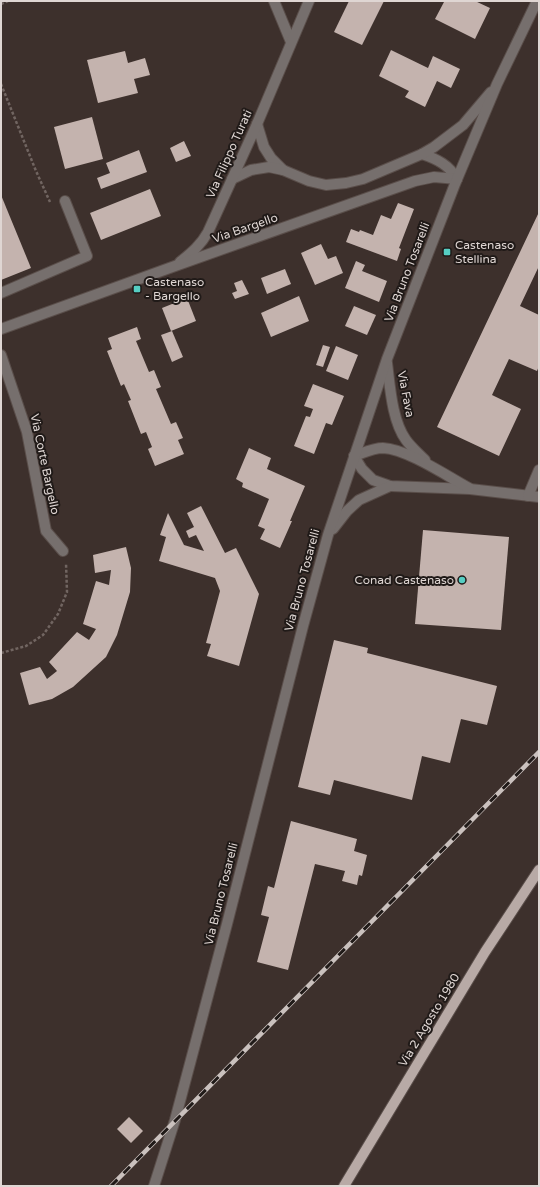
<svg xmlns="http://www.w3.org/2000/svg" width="540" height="1187" font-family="'Varela Round',sans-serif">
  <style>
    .building { fill: #c4b3ae }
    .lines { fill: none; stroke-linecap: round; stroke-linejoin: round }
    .minor-casing { stroke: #5a4e4a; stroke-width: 12 }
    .major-casing { stroke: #5a4e4a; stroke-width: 12 }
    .path { stroke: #716561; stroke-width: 2.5; stroke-dasharray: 3 2; stroke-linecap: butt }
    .minor { stroke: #766f6d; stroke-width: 10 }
    .major { stroke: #b8aaa6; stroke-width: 10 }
    .rail-casing { stroke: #cac1be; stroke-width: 4.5 }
    .rail { stroke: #201a18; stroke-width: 3; stroke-dasharray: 9; stroke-linecap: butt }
    .poi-dot { fill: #56cec3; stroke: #201a18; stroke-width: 1.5 }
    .labels { text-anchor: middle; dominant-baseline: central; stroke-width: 4; stroke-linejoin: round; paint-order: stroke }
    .street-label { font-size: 12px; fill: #dfd6d3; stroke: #201a18 }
    .poi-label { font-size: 12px; fill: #dfd6d3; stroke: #201a18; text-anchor: start }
  </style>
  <rect width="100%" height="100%" fill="#3d302c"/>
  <g class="building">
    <polygon points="349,1 384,1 362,45 334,32"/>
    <polygon points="441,1 475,1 490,8 475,39 435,19 444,2"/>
    <polygon points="391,50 428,68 433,56 460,69 451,88 437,81 425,107 405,97 409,91 379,76"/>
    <polygon points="125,51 128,63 145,58 150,75 134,79 138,93 98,103 87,60"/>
    <polygon points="92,117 103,159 65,169 54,127"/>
    <polygon points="184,141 191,156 176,162 170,148"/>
    <polygon points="139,150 147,172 101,189 97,178 110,173 106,163"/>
    <polygon points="150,189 161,216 101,240 90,213"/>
    <polygon points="1,195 31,268 1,280"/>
    <polygon points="398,203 414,209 399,248 401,249 397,261 346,242 351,229 359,232 360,230 373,235 381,215 391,219"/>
    <polygon points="539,212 539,266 520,306 539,315 539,366 537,371 509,359 492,395 521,409 499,456 437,427"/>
    <polygon points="321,244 328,259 336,256 343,273 315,285 301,253"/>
    <polygon points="356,261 365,265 362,271 387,281 379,302 345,288"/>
    <polygon points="285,269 291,284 267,294 261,278"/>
    <polygon points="242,280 249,294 235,299 232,293 237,291 234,283"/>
    <polygon points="299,296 309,321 271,337 261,313"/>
    <polygon points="187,298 196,321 171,331 162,308"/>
    <polygon points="354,306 376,315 367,335 345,326"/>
    <polygon points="137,327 141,339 136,341 149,372 154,370 161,387 156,389 171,424 176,422 183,438 178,440 184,454 155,466 148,449 152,447 146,432 141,434 128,401 131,400 124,384 121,386 107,351 112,349 108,338"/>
    <polygon points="172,331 183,357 172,362 161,335"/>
    <polygon points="323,345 330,347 323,367 316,365"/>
    <polygon points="336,346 358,355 348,380 326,371"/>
    <polygon points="313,384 344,396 332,425 326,423 314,454 294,446 306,416 310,417 313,409 304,406"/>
    <polygon points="249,448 271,458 267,469 305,486 290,521 292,521 280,548 260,539 265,529 258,526 269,499 242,487 243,483 236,479"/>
    <polygon points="201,506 225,553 236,548 259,594 239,666 207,656 211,644 206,643 220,591 215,578 159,561 166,537 160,535 168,513 184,545 204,551 196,535 189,538 186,531 194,527 187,513"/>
    <polygon points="423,530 509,537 501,630 415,624"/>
    <polygon points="126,547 131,568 130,592 117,635 106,657 73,687 52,699 29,705 20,673 40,667 47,679 57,671 49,662 77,632 89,640 96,629 83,624 96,581 109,585 111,570 95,573 93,555"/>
    <polygon points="334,640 368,648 367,653 497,686 487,725 461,719 450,763 422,756 412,800 334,780 330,795 298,787"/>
    <polygon points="291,821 357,839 354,851 367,855 362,876 359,875 357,885 342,881 345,871 315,864 288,970 257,962 269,917 261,915 268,886 274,888"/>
    <polygon points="129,1117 143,1131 131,1143 117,1129"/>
  </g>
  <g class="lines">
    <g class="minor-casing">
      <g id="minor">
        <polyline points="274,1 291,42"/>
        <polyline points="257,124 264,147 271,158 283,170"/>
        <path d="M422 154C437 159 449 165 457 179"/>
        <polyline points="232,179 251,170 269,167 283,170 309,181 326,185 346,183 363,179 422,154 434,147 463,125 491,92"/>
        <path d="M180 262C191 253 201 245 208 232L257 124 309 1"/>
        <polyline points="1,293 87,256 65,201"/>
        <polyline points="1,329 175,266 415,181 434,177 457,179"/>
        <polyline points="1,355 27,432 46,531 63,551"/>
        <path d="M387 363C390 386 392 421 406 440 411 447 418 453 425 460"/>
        <polyline points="354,456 362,469 373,480 390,486 470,489 539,497"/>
        <path d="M354 456C363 453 373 448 383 448 407 449 447 476 469 488"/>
        <polyline points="528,496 539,470"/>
        <polyline points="333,529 347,511 359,500 390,486"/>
        <polyline points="154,1186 175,1120 227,924 303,626 328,535 387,359 455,184 497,84 537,1"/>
      </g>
    </g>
    <g class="major-casing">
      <polyline id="major" points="344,1186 485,952 539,870"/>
    </g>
    <g class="path">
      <polyline points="1,4 8,1"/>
      <polyline points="1,84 36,171 50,202"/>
      <polyline points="1,653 26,646 43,635 58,614 67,592 66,563"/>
    </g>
    <use href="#minor" class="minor"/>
    <use href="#major" class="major"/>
    <g class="rail-casing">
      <polyline id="rail" points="111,1186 539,752"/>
    </g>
    <use href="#rail" class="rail"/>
  </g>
  <g class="poi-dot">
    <rect x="443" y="248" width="8" height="8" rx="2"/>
    <rect x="133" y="285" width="8" height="8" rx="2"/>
    <circle cx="462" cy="580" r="4"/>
  </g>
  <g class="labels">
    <g class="street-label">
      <text transform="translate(229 154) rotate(-66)">Via Filippo Turati</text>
      <text transform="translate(245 228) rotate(-19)">Via Bargello</text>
      <text transform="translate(407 272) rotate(-69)">Via Bruno Tosarelli</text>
      <text transform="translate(406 394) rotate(79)">Via Fava</text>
      <text transform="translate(45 464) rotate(78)">Via Corte Bargello</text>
      <text transform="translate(302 580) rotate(-75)">Via Bruno Tosarelli</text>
      <text transform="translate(221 894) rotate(-76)">Via Bruno Tosarelli</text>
      <text transform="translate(429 1020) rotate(-59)">Via 2 Agosto 1980</text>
    </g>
    <g class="poi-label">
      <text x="455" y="245">Castenaso<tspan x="455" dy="14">Stellina</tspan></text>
      <text x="145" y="282">Castenaso<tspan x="145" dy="14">- Bargello</tspan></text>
      <text x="454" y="580" text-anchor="end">Conad Castenaso</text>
    </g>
  </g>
  <rect width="540" height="1187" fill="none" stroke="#dfd6d3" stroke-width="4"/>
</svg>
